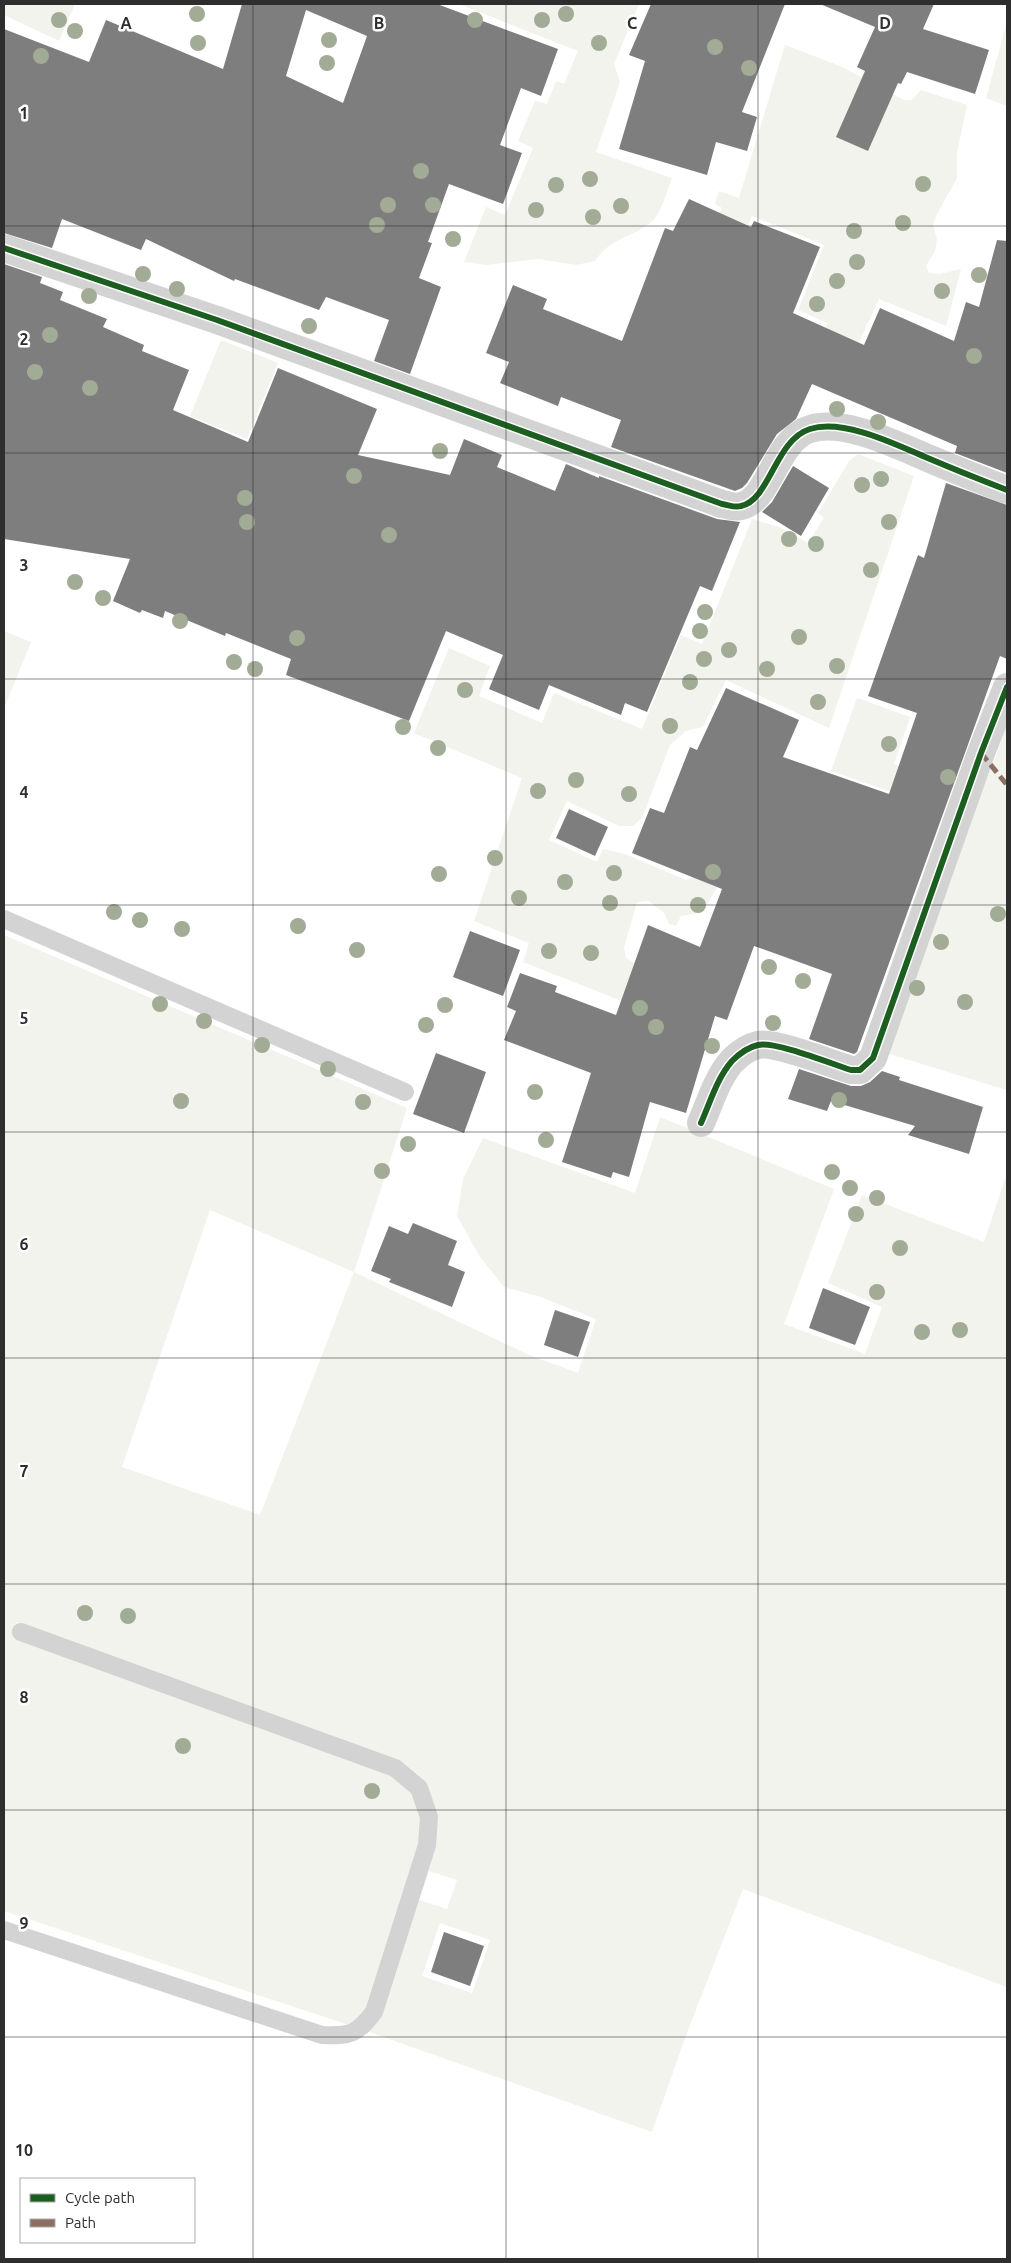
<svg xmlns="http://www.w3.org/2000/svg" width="1011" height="2263" font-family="Ubuntu,sans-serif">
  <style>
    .green { fill: #f1f3ec; fill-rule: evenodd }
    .building { fill: #7e7e7e; fill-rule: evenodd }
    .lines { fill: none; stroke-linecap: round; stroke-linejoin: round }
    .service { stroke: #d3d3d3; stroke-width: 18 }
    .minor { stroke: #d3d3d3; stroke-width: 28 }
    .quiet { stroke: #8d6e63; stroke-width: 5; stroke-dasharray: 10 5; stroke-linecap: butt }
    .cycleway-casing { stroke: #fff; stroke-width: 9 }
    .cycleway { stroke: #1b5e20; stroke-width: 6 }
    .tree { fill: #a2ab95 }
    .grid { fill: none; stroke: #2e2e2e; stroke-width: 1; stroke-opacity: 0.55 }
    .grid-label { font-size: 16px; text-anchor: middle; font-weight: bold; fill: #2e2e2e; stroke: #fff; stroke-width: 5; stroke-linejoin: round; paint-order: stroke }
  </style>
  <rect width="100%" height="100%" fill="#fff"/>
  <g class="green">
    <polygon points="4,4 75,4 59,41 4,15"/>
    <path d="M461 4H639L614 64 620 82 596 152 672 178C667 190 663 208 655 218 639 237 612 235 595 261L576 265 538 259 487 265 464 262 486 207 505 215 533 148 518 141 535 101 547 104 556 81 564 84 578 51 461 5Z"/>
    <polygon points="1007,22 1007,106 986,98"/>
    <polygon points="785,45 840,66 904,100 912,100 921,90 967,105 957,153 957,178 936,216 933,225 937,239 935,251 926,266 929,273 940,274 961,269 946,326 879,299 856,349 824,335 827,323 798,310 824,245 752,216 735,255 704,244 722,208 715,204 719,191 739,198"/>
    <polygon points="221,340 278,363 247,439 190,416"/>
    <polygon points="858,454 914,476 829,728 726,680 703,727 686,731 670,745 642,818 633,826 619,826 567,801 549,840 597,862 603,849 625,854 686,880 693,877 717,887 703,912 681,916 676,926 669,924 664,913 649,901 637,902 624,948 626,958 640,967 627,1003 523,962 529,943 474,921 522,778 414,733 449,648 490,666 479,696 542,723 554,693 642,729 681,635 702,644 752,519 779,527 808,543 824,518 818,513 849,461"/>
    <polygon points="4,631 31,642 4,708"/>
    <polygon points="857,698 910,717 894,764 908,769 900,795 831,771"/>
    <polygon points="1007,723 1007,1090 886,1053 955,856 995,759"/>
    <path d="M4 935 407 1108 354 1272 529 1355 578 1373 596 1319 541 1297 504 1287 480 1257 457 1216 463 1179 483 1138 635 1193 660 1117 834 1189 784 1324 865 1354 882 1307 828 1283 862 1195 984 1242 1007 1173V1987L743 1889 685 2038 652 2132 361 2029 4 1911ZM210 1210 354 1272 260 1515 122 1467ZM429 1871 457 1880 447 1909 419 1900ZM440 1923 490 1940 472 1993 422 1976Z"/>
  </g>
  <g class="building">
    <path d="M242 4H437L558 49 541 96 521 88 500 145 522 153 503 204 449 184 428 242 432 243 419 278 441 287 410 374 374 361 389 320 326 297 319 310 235 279 234 281 146 239 141 250 62 219 52 248 4 233V29L89 62 106 20 223 69ZM306 10 367 36 343 103 286 76Z"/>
    <polygon points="651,4 785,4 742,112 757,117 747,151 716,142 707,175 619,149 645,61 629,55"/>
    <polygon points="820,4 934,4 923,29 989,50 975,94 907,72 901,84 898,83 868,151 836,137 865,71 857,67 875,27"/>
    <polygon points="689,199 751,227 754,221 820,247 793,313 864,345 880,308 954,341 966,302 979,307 997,240 1007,241 1007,473 955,453 957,446 812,384 796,419 777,434 747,483 742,488 735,491 611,447 621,420 561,397 558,406 500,383 509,362 486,353 513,285 547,299 543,309 622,341 665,228 673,231"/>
    <polygon points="4,264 42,277 40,283 63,292 60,300 107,319 103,327 144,345 142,351 189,370 173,410 248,442 278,368 377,409 358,455 450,475 464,439 502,455 497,467 555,491 566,464 599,478 599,476 717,519 740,522 712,591 700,586 647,712 625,703 621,715 549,685 539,710 489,689 503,655 446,631 409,721 286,675 291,659 226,633 225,636 165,611 163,618 142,610 140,613 113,601 130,559 4,539"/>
    <polygon points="793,466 829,488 801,536 762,512 772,502"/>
    <polygon points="946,483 1007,505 1007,659 1000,656 857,1052 854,1054 809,1039 832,974 754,946 727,1020 715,1016 686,1113 650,1102 629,1177 613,1172 611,1178 562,1162 591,1073 504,1040 516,1011 507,1007 520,973 557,986 555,992 616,1015 648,925 700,947 722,889 632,853 650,808 664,813 690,747 697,750 726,688 799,720 783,757 889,794 917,713 868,696 918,555 924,558"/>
    <polygon points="569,809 608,827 595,856 556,838"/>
    <polygon points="470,931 520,950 503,996 453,977"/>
    <polygon points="436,1053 486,1072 464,1133 413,1114"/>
    <polygon points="799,1069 851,1086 861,1086 870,1082 882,1071 900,1077 899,1080 983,1107 969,1154 908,1135 915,1126 831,1101 827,1111 788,1099"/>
    <polygon points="413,1223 457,1241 448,1265 465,1272 452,1307 389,1282 391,1279 371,1271 389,1226 408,1234"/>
    <polygon points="823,1288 870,1307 855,1345 809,1328"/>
    <polygon points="555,1310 590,1322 578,1357 544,1345"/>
    <polygon points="444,1932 484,1946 470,1986 431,1972"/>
  </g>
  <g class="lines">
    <g class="service">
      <polyline points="4,919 405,1092"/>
      <path d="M4 1930 322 2035C351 2036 356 2035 374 2012L427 1845 429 1817 419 1788 395 1768 21 1632"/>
    </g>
    <g class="minor">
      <path d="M4 248 217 320 722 504C729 505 735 508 741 506 770 500 775 440 810 429 844 418 899 446 930 459 956 470 981 480 1007 490"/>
      <path d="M701 1123C710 1103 717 1078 732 1061 739 1054 749 1047 758 1045 775 1041 832 1064 851 1070H860L873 1058 981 753 1007 687"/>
    </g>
    <polyline class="quiet" points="981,753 1007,785"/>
    <g class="cycleway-casing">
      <g id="cycleway">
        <path d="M4 248 217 320 722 504C729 505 735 508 741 506 770 500 775 440 810 429 844 418 899 446 930 459 956 470 981 480 1007 490"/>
        <path d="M701 1123C710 1103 717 1078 732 1061 739 1054 749 1047 758 1045 775 1041 832 1064 851 1070H860L873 1058 981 753 1007 687"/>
      </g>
    </g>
    <use href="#cycleway" class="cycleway"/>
  </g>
  <g class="tree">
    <circle cx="197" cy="14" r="8"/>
    <circle cx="566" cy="14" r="8"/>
    <circle cx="59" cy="20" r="8"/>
    <circle cx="475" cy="20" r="8"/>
    <circle cx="542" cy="20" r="8"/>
    <circle cx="75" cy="31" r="8"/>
    <circle cx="329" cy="40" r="8"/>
    <circle cx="198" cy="43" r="8"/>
    <circle cx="599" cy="43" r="8"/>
    <circle cx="715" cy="47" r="8"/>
    <circle cx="41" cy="56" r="8"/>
    <circle cx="327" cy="63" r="8"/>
    <circle cx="749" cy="68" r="8"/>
    <circle cx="421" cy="171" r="8"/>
    <circle cx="590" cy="179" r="8"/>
    <circle cx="923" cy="184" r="8"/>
    <circle cx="556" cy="185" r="8"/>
    <circle cx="388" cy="205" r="8"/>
    <circle cx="433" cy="205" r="8"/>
    <circle cx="621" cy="206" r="8"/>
    <circle cx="536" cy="210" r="8"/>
    <circle cx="593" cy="217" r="8"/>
    <circle cx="903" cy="223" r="8"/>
    <circle cx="377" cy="225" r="8"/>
    <circle cx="854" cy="231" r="8"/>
    <circle cx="453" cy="239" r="8"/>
    <circle cx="857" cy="262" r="8"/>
    <circle cx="143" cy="274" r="8"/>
    <circle cx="979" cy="275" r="8"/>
    <circle cx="837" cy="281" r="8"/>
    <circle cx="177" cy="289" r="8"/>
    <circle cx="942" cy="291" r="8"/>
    <circle cx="89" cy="296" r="8"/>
    <circle cx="817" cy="304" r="8"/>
    <circle cx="309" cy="326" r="8"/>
    <circle cx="50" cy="335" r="8"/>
    <circle cx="974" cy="356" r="8"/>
    <circle cx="35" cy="372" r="8"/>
    <circle cx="90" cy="388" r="8"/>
    <circle cx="837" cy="409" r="8"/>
    <circle cx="878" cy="422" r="8"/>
    <circle cx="440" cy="451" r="8"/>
    <circle cx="354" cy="476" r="8"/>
    <circle cx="881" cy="479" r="8"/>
    <circle cx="862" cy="485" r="8"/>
    <circle cx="245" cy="498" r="8"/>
    <circle cx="247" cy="522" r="8"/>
    <circle cx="889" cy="522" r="8"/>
    <circle cx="389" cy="535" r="8"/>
    <circle cx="789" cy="539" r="8"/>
    <circle cx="816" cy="544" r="8"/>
    <circle cx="871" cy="570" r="8"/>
    <circle cx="75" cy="582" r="8"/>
    <circle cx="103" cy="598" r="8"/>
    <circle cx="705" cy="612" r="8"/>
    <circle cx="180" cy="621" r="8"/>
    <circle cx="700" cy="631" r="8"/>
    <circle cx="799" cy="637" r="8"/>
    <circle cx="297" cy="638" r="8"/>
    <circle cx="729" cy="650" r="8"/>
    <circle cx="704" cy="659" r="8"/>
    <circle cx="234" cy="662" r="8"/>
    <circle cx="837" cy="666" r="8"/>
    <circle cx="255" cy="669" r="8"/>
    <circle cx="767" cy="669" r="8"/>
    <circle cx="690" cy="682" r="8"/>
    <circle cx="465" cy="690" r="8"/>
    <circle cx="818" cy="702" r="8"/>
    <circle cx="670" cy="726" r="8"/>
    <circle cx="403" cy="727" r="8"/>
    <circle cx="889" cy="744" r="8"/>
    <circle cx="438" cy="748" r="8"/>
    <circle cx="948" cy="777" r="8"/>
    <circle cx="576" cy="780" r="8"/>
    <circle cx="538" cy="791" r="8"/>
    <circle cx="629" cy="794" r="8"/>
    <circle cx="495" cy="858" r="8"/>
    <circle cx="713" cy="872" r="8"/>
    <circle cx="614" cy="873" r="8"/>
    <circle cx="439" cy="874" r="8"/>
    <circle cx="565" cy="882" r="8"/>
    <circle cx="519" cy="898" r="8"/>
    <circle cx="610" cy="903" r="8"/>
    <circle cx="698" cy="905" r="8"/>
    <circle cx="114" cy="912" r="8"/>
    <circle cx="998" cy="914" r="8"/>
    <circle cx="140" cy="920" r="8"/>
    <circle cx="298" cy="926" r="8"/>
    <circle cx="182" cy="929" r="8"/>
    <circle cx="941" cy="942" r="8"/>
    <circle cx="357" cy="950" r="8"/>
    <circle cx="549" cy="951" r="8"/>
    <circle cx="591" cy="953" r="8"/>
    <circle cx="769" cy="967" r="8"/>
    <circle cx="803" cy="981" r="8"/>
    <circle cx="917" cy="988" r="8"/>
    <circle cx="965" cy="1002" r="8"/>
    <circle cx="160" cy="1004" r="8"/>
    <circle cx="445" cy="1005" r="8"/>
    <circle cx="640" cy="1008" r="8"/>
    <circle cx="204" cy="1021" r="8"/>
    <circle cx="773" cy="1023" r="8"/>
    <circle cx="426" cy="1025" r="8"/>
    <circle cx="656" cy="1027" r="8"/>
    <circle cx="262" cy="1045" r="8"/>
    <circle cx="712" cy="1046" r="8"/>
    <circle cx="328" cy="1069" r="8"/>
    <circle cx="535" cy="1092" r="8"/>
    <circle cx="839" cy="1100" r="8"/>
    <circle cx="181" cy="1101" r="8"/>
    <circle cx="363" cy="1102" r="8"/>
    <circle cx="546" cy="1140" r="8"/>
    <circle cx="408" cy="1144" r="8"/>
    <circle cx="382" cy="1171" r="8"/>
    <circle cx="832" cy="1172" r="8"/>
    <circle cx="850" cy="1188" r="8"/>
    <circle cx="877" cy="1198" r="8"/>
    <circle cx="856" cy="1214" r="8"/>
    <circle cx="900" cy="1248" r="8"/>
    <circle cx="877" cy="1292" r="8"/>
    <circle cx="960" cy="1330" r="8"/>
    <circle cx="922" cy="1332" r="8"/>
    <circle cx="85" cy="1613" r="8"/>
    <circle cx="128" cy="1616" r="8"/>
    <circle cx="183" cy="1746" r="8"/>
    <circle cx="372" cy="1791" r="8"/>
  </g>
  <path class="grid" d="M253 4V2259M506 4V2259M758 4V2259M4 226H1007M4 453H1007M4 679H1007M4 905H1007M4 1132H1007M4 1358H1007M4 1584H1007M4 1810H1007M4 2037H1007"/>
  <g class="grid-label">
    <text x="126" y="29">A</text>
    <text x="379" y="29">B</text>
    <text x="632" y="29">C</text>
    <text x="885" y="29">D</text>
    <text x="24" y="119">1</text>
    <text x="24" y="345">2</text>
    <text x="24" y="571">3</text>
    <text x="24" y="798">4</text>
    <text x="24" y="1024">5</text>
    <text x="24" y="1250">6</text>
    <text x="24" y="1477">7</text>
    <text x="24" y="1703">8</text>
    <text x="24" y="1929">9</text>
    <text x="24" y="2156">10</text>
  </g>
  <rect width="1011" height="2263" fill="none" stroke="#2e2e2e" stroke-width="10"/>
  <rect x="20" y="2178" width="175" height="65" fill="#ffffff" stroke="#ababab"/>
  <rect x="30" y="2194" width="25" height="8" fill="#1b5e20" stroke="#ababab"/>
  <text x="65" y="2203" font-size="15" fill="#2e2e2e">Cycle path</text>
  <rect x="30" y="2219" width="25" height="8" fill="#8d6e63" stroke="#ababab"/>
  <text x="65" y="2228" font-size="15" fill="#2e2e2e">Path</text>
</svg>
